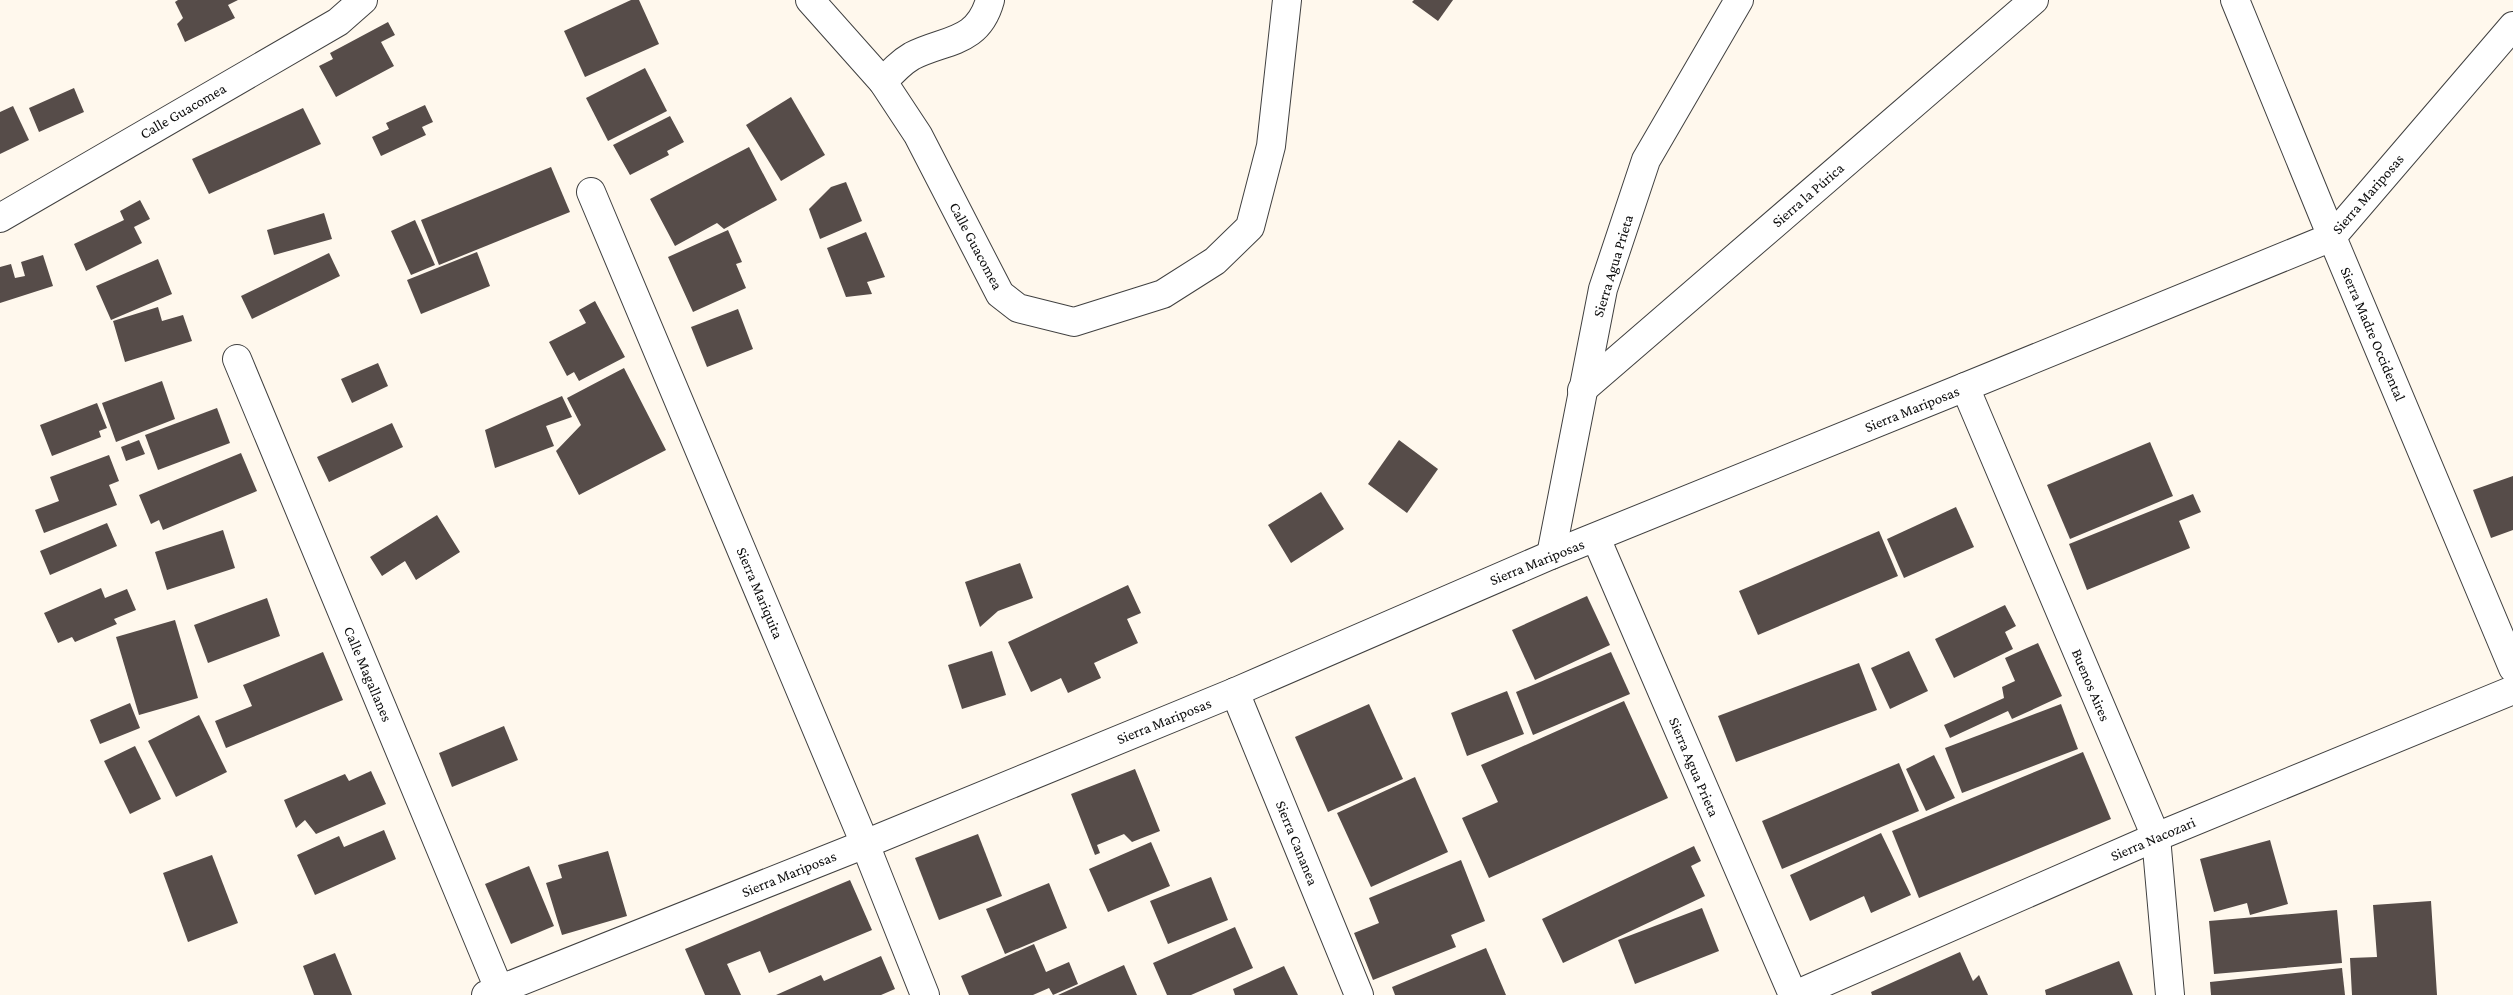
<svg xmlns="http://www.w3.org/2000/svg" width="2513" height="995" font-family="'Crimson Pro',serif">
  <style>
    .building { fill: #564c49 }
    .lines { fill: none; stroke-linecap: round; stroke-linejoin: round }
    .minor-casing { stroke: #404040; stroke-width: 30 }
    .tertiary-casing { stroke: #404040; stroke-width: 30 }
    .minor { stroke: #fff; stroke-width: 28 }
    .tertiary { stroke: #fff; stroke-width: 28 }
    .labels { text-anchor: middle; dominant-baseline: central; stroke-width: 5; stroke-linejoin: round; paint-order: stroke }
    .street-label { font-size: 15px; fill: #0d0d0d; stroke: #fff }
  </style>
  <rect width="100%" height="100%" fill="#fff8ed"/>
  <g class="building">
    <polygon points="178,0 238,0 228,5 235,18 185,42 177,24 183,18 175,2"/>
    <polygon points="631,0 639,0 659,44 585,77 564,31"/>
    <polygon points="1414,0 1453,0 1438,21 1412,2"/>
    <polygon points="388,22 395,35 381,42 394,66 336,97 319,66 333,59 330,53"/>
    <polygon points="645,68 667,111 608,141 586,98"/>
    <polygon points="74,88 84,112 39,132 29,108"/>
    <polygon points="791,97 825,155 781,181 746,125"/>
    <polygon points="425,105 433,122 422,127 426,135 381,156 372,137 389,129 386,123"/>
    <polygon points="13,106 29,140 0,154 0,112"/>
    <polygon points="303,108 321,144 209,194 192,159"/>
    <polygon points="670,116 684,142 667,151 669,155 630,175 613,145"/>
    <polygon points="749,147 777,200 724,229 717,223 675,246 650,199"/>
    <polygon points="551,167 570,212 439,265 421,220"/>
    <polygon points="846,182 862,221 820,239 809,209 831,187"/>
    <polygon points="140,200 150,219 134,227 142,243 86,271 74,244 124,220 120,211"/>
    <polygon points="324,213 332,239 274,255 267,230"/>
    <polygon points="415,220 435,265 411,275 391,231"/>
    <polygon points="728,230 742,262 736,264 746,288 693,312 668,257"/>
    <polygon points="866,232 885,277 867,282 872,294 846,297 827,248"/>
    <polygon points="477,252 490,286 421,314 407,280"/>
    <polygon points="329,253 340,276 252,319 241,296"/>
    <polygon points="43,255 53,286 0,303 0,267 11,264 15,278 25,276 21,262"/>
    <polygon points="158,259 172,294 111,320 96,286"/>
    <polygon points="595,301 625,357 579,381 574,372 567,376 549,342 586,323 579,310"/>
    <polygon points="158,307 162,321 183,315 192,341 125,362 113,321"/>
    <polygon points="738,309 753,349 707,367 691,327"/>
    <polygon points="378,363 388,386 352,403 341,379"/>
    <polygon points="624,368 666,450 579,495 556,451 581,425 567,398"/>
    <polygon points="162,381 175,419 116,442 102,403"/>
    <polygon points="562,396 572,417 546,426 554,446 495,468 485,430"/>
    <polygon points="97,403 107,428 99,431 101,437 52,456 40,425"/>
    <polygon points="217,408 230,443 158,470 145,435"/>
    <polygon points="392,423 403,447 329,482 317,457"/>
    <polygon points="139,440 145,454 126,461 121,447"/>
    <polygon points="1399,440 1438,469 1407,513 1368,484"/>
    <polygon points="2150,442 2173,496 2070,539 2047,485"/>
    <polygon points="241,453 257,491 163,530 159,520 151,524 139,495"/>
    <polygon points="109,455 119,481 109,485 117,505 44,533 35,510 59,501 50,477"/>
    <polygon points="2513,476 2513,530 2491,538 2473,490"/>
    <polygon points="1321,492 1344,529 1291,563 1268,525"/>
    <polygon points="2193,494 2201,512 2179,521 2190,548 2087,590 2069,544"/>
    <polygon points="1956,507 1974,547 1904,578 1887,539"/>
    <polygon points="437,515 460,552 416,580 405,561 382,576 370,557"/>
    <polygon points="107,523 117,546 50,575 40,551"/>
    <polygon points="223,530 235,568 167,590 155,552"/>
    <polygon points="1879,531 1898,576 1758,635 1739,591"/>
    <polygon points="1020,563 1033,598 998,611 980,627 965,582"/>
    <polygon points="1128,585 1141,613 1127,619 1138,643 1094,663 1101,678 1068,693 1061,678 1031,692 1008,642"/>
    <polygon points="101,588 105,598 127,589 136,610 114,619 117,624 75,642 72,637 58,643 44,613"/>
    <polygon points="1587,596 1610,645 1535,680 1512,630"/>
    <polygon points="267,598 280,636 208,663 194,625"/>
    <polygon points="2005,605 2016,626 2005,632 2013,649 1954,678 1935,639"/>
    <polygon points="175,620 198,698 139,715 116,637"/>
    <polygon points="2038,643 2062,696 2012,719 2008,711 1950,738 1944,725 2004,698 2002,687 2015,681 2005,658"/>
    <polygon points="992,651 1006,695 962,709 948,665"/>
    <polygon points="1909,651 1928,691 1890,709 1871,668"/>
    <polygon points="323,652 343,700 226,748 215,721 252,706 243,685"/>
    <polygon points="1611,652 1630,694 1533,735 1516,692"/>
    <polygon points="1859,663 1877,710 1736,762 1718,716"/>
    <polygon points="1507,691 1524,734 1467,756 1451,713"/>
    <polygon points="1624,701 1668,798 1489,878 1462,818 1498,802 1481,765"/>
    <polygon points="130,703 140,728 100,744 90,720"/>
    <polygon points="1369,704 1403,779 1328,812 1295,737"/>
    <polygon points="2061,704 2078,749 1962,793 1945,748"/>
    <polygon points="199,715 227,772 176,797 148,741"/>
    <polygon points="504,726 518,760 452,787 439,753"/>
    <polygon points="135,746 161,799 130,814 104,761"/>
    <polygon points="2083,752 2111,819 1919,898 1892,831"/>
    <polygon points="1934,755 1955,798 1926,811 1906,769"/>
    <polygon points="1899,763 1919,811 1782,869 1762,821"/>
    <polygon points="1135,769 1160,831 1132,842 1124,834 1097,845 1100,853 1095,855 1071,794"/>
    <polygon points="371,771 386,804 316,834 305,820 296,828 284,800 345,774 349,781"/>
    <polygon points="1415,777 1448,852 1371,887 1337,813"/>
    <polygon points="384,830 396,859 315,895 297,855 339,836 344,847"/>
    <polygon points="1881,833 1911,895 1871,913 1864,896 1810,921 1790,875"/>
    <polygon points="978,834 1002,896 939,920 915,858"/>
    <polygon points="2270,840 2288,904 2250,915 2247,903 2214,912 2200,859"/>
    <polygon points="1151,842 1170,886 1108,912 1089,869"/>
    <polygon points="1694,846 1701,861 1691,866 1705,896 1563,963 1542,919"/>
    <polygon points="608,851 627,916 562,935 546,883 562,878 558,865"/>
    <polygon points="212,855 238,923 188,942 163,873"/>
    <polygon points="1461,860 1485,921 1451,935 1456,947 1373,980 1354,933 1379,923 1369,898"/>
    <polygon points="529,866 554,926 511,944 485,884"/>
    <polygon points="1211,877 1228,920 1168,944 1150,901"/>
    <polygon points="850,880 872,930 769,973 760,951 727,964 741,995 705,995 685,949"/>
    <polygon points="1049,883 1067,928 1005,954 986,909"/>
    <polygon points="2431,901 2437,995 2352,995 2350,958 2377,957 2373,905"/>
    <polygon points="1702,908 1719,951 1635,984 1618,940"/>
    <polygon points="2337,910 2342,963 2214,974 2209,921"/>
    <polygon points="1235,927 1253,968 1191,995 1167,995 1153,963"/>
    <polygon points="1034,944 1046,972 1069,962 1078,984 1053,995 1049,988 1033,995 969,995 961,976"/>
    <polygon points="1486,948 1506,995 1395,995 1392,987"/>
    <polygon points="1960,952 1973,981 1979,975 1988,995 1872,995 1871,992"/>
    <polygon points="335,953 352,995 314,995 303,966"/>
    <polygon points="881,956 895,989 881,995 776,995 821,975 824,981"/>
    <polygon points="2119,961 2133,995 2046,995 2045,990"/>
    <polygon points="1124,965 1137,995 1058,995"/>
    <polygon points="1284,966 1298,995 1235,995 1233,989"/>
    <polygon points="2342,968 2345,995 2211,995 2210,982"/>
  </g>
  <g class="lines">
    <g class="minor-casing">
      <g id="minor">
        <polyline points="810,0 883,82 918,135 1000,294 1018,308 1074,322 1163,294 1215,261 1250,227 1271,146 1287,0"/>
        <polyline points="2513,26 2332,237 2513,668"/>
        <path d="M883 82C892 72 900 63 912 56 945 39 978 44 990 0"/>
        <polyline points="591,192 865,844 925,995"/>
        <polyline points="0,218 338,22 363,0"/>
        <polyline points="237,359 499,989"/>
        <polyline points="1582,390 2034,0"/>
        <polyline points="1596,538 1793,995"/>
        <polyline points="1551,555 1603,289 1646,160 1739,0"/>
        <polyline points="1235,692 1359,995"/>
        <polyline points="486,995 865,844 1235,692 1551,555 1965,387"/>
        <polyline points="1795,995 2156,837 2513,690"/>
      </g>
    </g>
    <g class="tertiary-casing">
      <polyline id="tertiary" points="2170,995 2156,837 1965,387 2332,237 2235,0"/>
    </g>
    <use href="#minor" class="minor"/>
    <use href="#tertiary" class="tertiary"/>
  </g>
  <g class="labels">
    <g class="street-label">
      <text transform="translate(183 111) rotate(-30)">Calle Guacomea</text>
      <text transform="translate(2368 194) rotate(-49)">Sierra Mariposas</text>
      <text transform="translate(1808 195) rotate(-41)">Sierra la Púrica</text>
      <text transform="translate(976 246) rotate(62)">Calle Guacomea</text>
      <text transform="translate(1613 266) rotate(-73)">Sierra Agua Prieta</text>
      <text transform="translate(2373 334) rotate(67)">Sierra Madre Occidental</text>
      <text transform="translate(1912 409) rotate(-22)">Sierra Mariposas</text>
      <text transform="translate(1537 562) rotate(-22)">Sierra Mariposas</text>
      <text transform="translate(760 593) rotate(67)">Sierra Mariquita</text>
      <text transform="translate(368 674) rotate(67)">Calle Magallanes</text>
      <text transform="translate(2091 685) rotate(67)">Buenos Aires</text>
      <text transform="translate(1164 721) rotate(-22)">Sierra Mariposas</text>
      <text transform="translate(1694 767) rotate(67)">Sierra Agua Prieta</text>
      <text transform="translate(2153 839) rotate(-23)">Sierra Nacozari</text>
      <text transform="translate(1297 843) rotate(68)">Sierra Cananea</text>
      <text transform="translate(789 874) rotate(-22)">Sierra Mariposas</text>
    </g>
  </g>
</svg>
